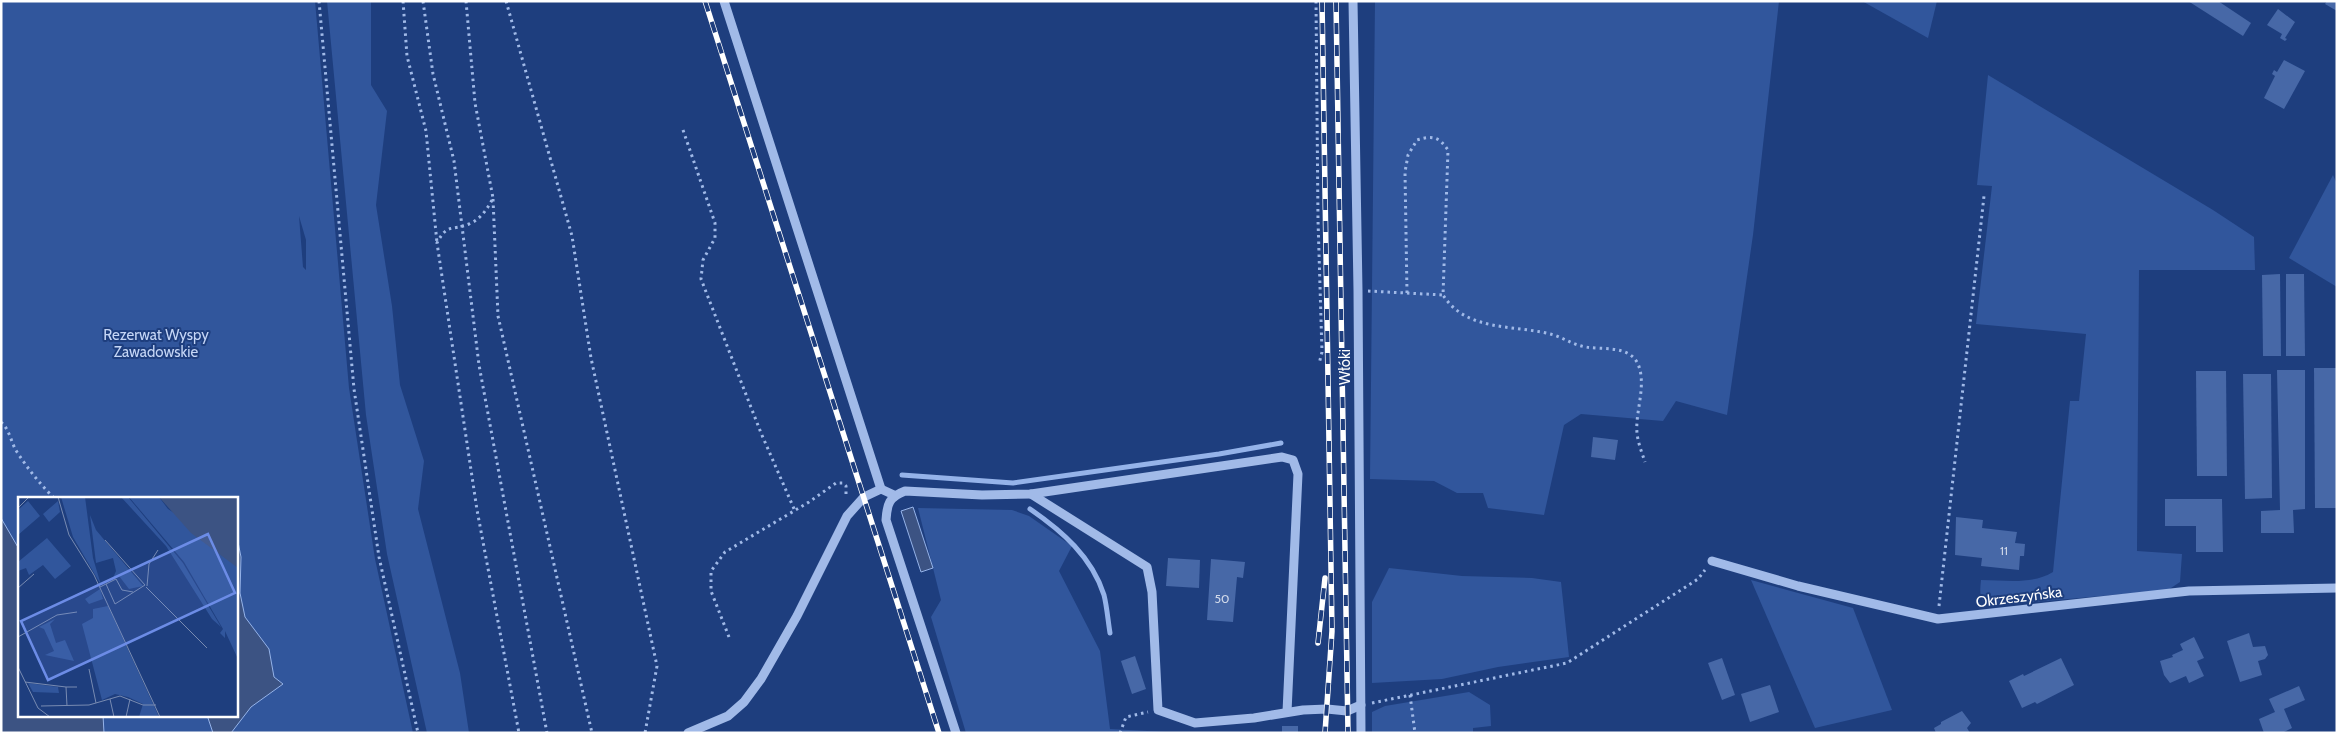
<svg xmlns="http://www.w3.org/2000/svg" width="2338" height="734" font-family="Cabin,sans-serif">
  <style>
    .green { fill: #31569c; fill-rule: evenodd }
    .water { fill: #3c5383; stroke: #95b3e9 }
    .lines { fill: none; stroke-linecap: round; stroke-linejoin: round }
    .stream { stroke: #95b3e9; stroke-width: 5 }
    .building { fill: #4768a7 }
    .path { stroke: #a1bae8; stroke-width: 3; stroke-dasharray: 2.5 4; stroke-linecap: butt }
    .minor { stroke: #a1bae8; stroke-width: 9 }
    .rail-casing { stroke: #fff; stroke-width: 5.5 }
    .rail { stroke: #1e3e7e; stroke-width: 4; stroke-dasharray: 11; stroke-linecap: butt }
    .labels { text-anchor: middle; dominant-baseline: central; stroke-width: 4; stroke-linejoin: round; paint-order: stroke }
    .number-label { font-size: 12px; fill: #d1d9e9 }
    .park-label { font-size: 15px; fill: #c5d6f6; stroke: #1e3e7e }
    .street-label { font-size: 15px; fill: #fff; stroke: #1e3e7e }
    .inset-road { fill: none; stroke: #788bb2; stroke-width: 1 }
    .view { fill: #6c8ce6; fill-opacity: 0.15; stroke: #6c8ce6; stroke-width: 2.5 }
    .inset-edge { fill: none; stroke: #fff; stroke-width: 2.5 }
  </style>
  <rect width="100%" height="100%" fill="#1e3e7e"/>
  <g class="green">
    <path d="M1 1H315L349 388 375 559 413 733H1ZM299 216 306 240V270L303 267ZM19 498H236V715H19Z"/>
    <polygon points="327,1 371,1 371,85 387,111 376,205 392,306 400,385 424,461 418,509 460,673 469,733 427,733 387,554 366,415"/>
    <polygon points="1375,1 1779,1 1753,235 1727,415 1676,401 1663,421 1581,414 1564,425 1544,515 1488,508 1483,493 1457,493 1434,481 1370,479"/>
    <polygon points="1862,1 1937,1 1928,38"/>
    <path d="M1988 75 2213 210 2254 237 2255 270H2139L2137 551 2182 554 2180 582 2168 590 1991 606C1978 602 1980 591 1981 580 2005 580 2032 585 2053 572L2070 401H2079L2086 334 1976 324 1992 186 1977 185Z"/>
    <polygon points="2333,175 2337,184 2337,287 2289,258"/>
    <polygon points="918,508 1012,510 1029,516 1072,546 1059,571 1100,651 1110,729 1185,733 966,733 931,617 941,600"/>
    <polygon points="1389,568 1462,576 1532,578 1561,582 1569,657 1498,667 1442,679 1372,683 1372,602"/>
    <polygon points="1751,580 1853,608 1892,710 1815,728"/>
    <polygon points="1469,692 1490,705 1491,726 1473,728 1473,733 1372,733 1372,712 1385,706"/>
  </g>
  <g class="water">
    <polygon points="913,507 933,568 921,572 901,511"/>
    <polygon points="1,518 19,549 19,715 103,715 104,733 1,733"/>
    <polygon points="236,532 241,557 240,593 245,617 269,649 274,677 283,684 251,707 231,733 213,733 207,715 236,715"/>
  </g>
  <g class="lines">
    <g class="stream">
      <polyline points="902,475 1013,483 1219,454 1281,443"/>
      <path d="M1030 509C1062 531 1092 557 1104 595 1107 607 1108 621 1110 633"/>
    </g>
  </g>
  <g class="building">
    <polygon points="2188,1 2218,1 2251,23 2243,36"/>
    <polygon points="2327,1 2337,1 2337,11 2325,4"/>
    <polygon points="2278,9 2295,22 2285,38 2287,39 2285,41 2280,38 2282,34 2267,25"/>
    <polygon points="2284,60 2305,71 2284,109 2264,98 2275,76 2272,74 2274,70 2277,72"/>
    <polygon points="2280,274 2281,356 2263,356 2262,275"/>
    <polygon points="2286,274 2304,274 2305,356 2286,356"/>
    <polygon points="2314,368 2337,368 2337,508 2315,508"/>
    <polygon points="2277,370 2305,370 2305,509 2293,510 2294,533 2261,533 2261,511 2280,510"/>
    <polygon points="2196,371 2226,371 2227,476 2197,476"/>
    <polygon points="2243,374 2271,374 2272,498 2245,499"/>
    <polygon points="1593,437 1618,440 1615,460 1591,457"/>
    <polygon points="2165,499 2222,499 2223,552 2196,552 2196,526 2165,526"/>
    <polygon points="1956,517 1983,520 1982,528 2017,532 2015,543 2025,544 2024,556 2020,556 2019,570 1981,566 1982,558 1955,555"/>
    <polygon points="1168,558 1200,560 1199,588 1166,586"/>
    <polygon points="1211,559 1245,562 1243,578 1237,577 1233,622 1207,620"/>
    <polygon points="2249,633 2253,647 2265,646 2268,655 2265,659 2258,661 2262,675 2240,682 2227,641"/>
    <polygon points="2194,637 2204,658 2197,661 2204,676 2189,683 2186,676 2170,683 2164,675 2160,661 2173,657 2172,655 2183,650 2180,644"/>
    <polygon points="1135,656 1146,689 1132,694 1121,661"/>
    <polygon points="1722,658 1735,695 1722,700 1708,663"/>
    <polygon points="2061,658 2074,685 2037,704 2035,702 2022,708 2009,681 2023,674 2024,676"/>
    <polygon points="1770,685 1779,712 1750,722 1741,694"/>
    <polygon points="2299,686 2305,700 2284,709 2292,728 2282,733 2264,733 2259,719 2275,712 2269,699"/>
    <polygon points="1962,711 1971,723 1967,728 1970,733 1936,733 1934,728 1941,724 1941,722"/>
    <rect x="1282" y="726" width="16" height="7"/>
  </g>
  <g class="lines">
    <g class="path">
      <polyline points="319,1 354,389 379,557 418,733"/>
      <polyline points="403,1 407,56 426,131 437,243"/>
      <polyline points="423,1 433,74 454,161 479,365 547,733"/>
      <path d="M466 1 475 103 493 198C488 208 481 219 469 224 452 231 447 223 437 243L477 510 519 733"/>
      <polyline points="506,1 572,236 591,358 657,666 645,733"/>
      <polyline points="1316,1 1318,220 1322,352 1319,364"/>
      <polyline points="683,130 715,223 715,238 703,260 701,279 761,433 795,511"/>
      <polyline points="493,199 498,316 592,733"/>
      <polyline points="1368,291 1443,295"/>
      <path d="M1407 293 1405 172 1408 155 1417 140C1433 135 1439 137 1448 150L1443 295C1467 333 1516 324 1554 335 1565 339 1574 345 1586 347 1603 350 1629 345 1638 364 1647 385 1635 412 1637 433 1638 443 1642 453 1645 462"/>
      <path d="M1 422C10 430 11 443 17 452 28 469 40 484 54 498"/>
      <polyline points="1939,606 1984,196"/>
      <polyline points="729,637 711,591 711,571 725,552 809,502 836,483 843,483 846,486 846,498"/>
      <polyline points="1410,695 1415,733"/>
      <polyline points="1372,703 1567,663 1698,579 1705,570"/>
      <polyline points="1120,733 1126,717 1148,712"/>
    </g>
    <g class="minor">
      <polyline points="724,1 881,489"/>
      <polyline points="1353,1 1358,290 1361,733"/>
      <polyline points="1031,494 1147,567 1152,592 1158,710 1195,723 1254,718 1303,710 1327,709 1347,711 1361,705"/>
      <polyline points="1712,561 1798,586 1938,619 2189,591 2337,588"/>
      <polyline points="688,733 728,716 744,702 761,679 797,616 847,516 864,497 881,489 894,495"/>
      <path d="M956 733 886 520C887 504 889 497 905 491L982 495 1031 494 1282 457 1293 460 1298 474 1287 712"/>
    </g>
    <g class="rail-casing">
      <g id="rail">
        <polyline points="705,1 939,733"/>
        <polyline points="1322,1 1332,631 1325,733"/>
        <polyline points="1336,1 1348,733"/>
        <polyline points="1318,643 1325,578"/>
      </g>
    </g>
    <use href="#rail" class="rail"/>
  </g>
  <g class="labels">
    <g class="number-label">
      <text x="2004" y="550">11</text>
      <text x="1222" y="598">50</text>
    </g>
    <g class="park-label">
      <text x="156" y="335">Rezerwat Wyspy<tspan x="156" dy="17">Zawadowskie</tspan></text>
    </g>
    <g class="street-label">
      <text transform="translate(1345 367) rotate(-90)">Włóki</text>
      <text transform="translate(2019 597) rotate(-7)">Okrzeszyńska</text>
    </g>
  </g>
  <g transform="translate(18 497)">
    <rect width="220" height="220" fill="#1e3e7e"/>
    <path d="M43 0H67L75 61 83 88 55 40ZM103 0H110L165 66 203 130 194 122 148 49ZM111 0H141L150 12 220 57V162L207 134V141L202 136 205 132 166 65ZM10 4 22 19 0 38V13ZM40 4 42 15 31 25 25 17ZM72 18 78 33 125 89 111 92 101 79 95 81 98 74 95 61 78 66ZM29 41 53 69 37 82 25 68 11 78 8 71 0 74V65ZM82 92 85 102 71 107 67 102ZM90 109 141 220H121L125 207 110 200 97 197 84 203 64 127 75 121V112ZM37 122 32 127 38 146 47 143 56 164 27 158 36 154 26 132 21 130ZM10 186 40 190 41 196 15 195Z" fill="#31569c"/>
    <path d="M141 0H220V71L173 36Z" fill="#3c5383"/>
    <path class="inset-road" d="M40 0 51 38 76 78 142 220M0 11 11 0M87 43 127 88 97 107 88 87M129 89 131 67 140 53M82 90 98 82 104 93 115 95M128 90 189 151M0 91 16 77M0 140 39 118 59 115M0 170 20 211 32 220M71 172 78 206M7 185 48 190M92 202 96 220M23 209 71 208 102 199 125 208H138M49 209 48 190H59M108 220 112 202"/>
    <path class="view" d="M190 37 217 96 30 183 3 124Z"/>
    <rect width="220" height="220" class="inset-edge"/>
  </g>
  <rect width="2338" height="734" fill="none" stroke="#ffffff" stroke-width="5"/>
</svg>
